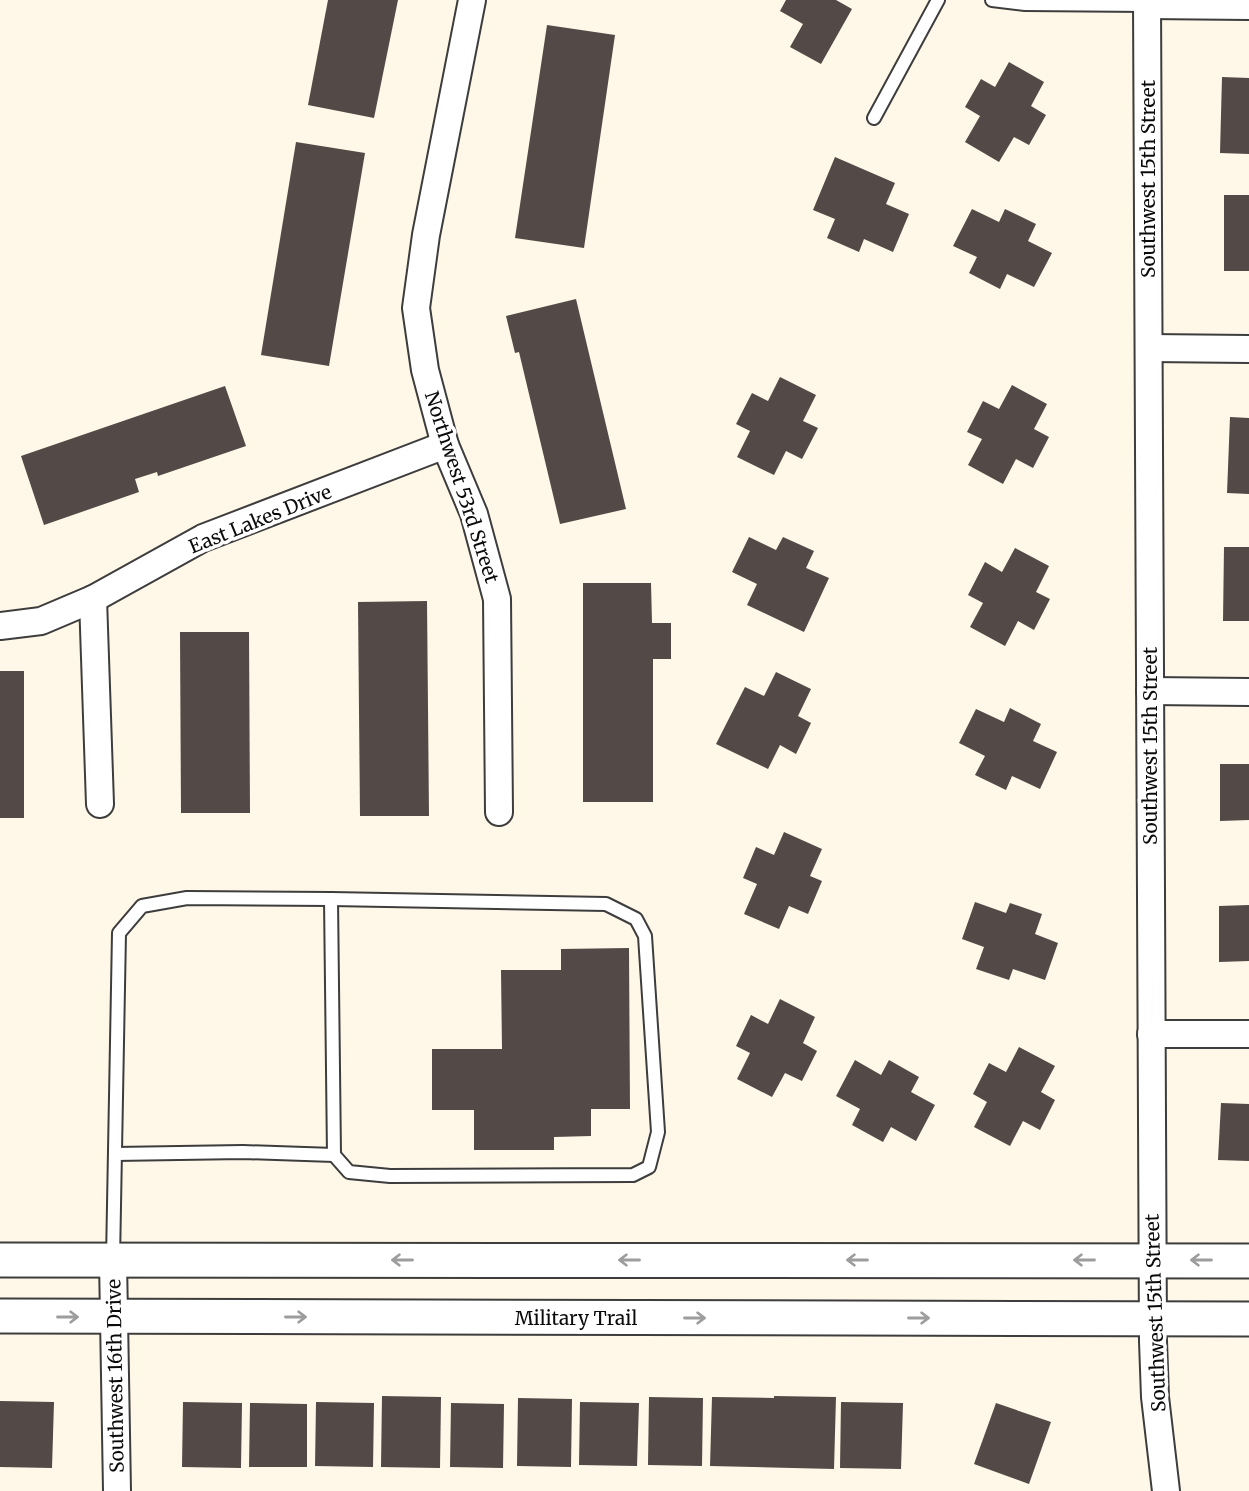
<svg xmlns="http://www.w3.org/2000/svg" width="1249" height="1491" font-family="Merriweather,serif">
  <style>
    .building { fill: #534946 }
    .lines { fill: none; stroke-linecap: round; stroke-linejoin: round }
    .service-casing { stroke: #3d3d3d; stroke-width: 16 }
    .minor-casing { stroke: #3d3d3d; stroke-width: 30 }
    .tertiary-casing { stroke: #3d3d3d; stroke-width: 37 }
    .service { stroke: #fff; stroke-width: 12 }
    .minor { stroke: #fff; stroke-width: 26 }
    .tertiary { stroke: #fff; stroke-width: 33 }
    .oneway { stroke: #9d9d9d }
    .labels { text-anchor: middle; dominant-baseline: central; stroke-width: 7; stroke-linejoin: round; paint-order: stroke }
    .street-label { font-size: 19px; fill: #0a0a0a; stroke: #fff }
  </style>
  <rect width="100%" height="100%" fill="#fff7e7"/>
  <g class="building">
    <polygon points="328,0 398,0 374,118 308,105"/>
    <polygon points="786,0 836,0 852,9 821,64 790,47 803,24 780,11"/>
    <polygon points="547,25 615,35 584,248 515,238"/>
    <polygon points="1009,62 1044,82 1031,106 1046,115 1029,145 1014,137 999,162 965,142 980,116 965,107 981,79 995,87"/>
    <polygon points="1222,77 1249,78 1249,154 1220,153"/>
    <polygon points="296,142 365,153 329,366 261,355"/>
    <polygon points="835,157 895,183 886,204 909,214 893,252 864,239 859,252 827,238 835,219 813,210"/>
    <rect x="1224" y="195" width="25" height="76"/>
    <polygon points="972,209 999,222 1005,209 1036,224 1028,241 1052,253 1034,287 1007,274 1000,289 969,273 977,257 953,246"/>
    <polygon points="576,299 626,509 560,524 519,352 515,353 506,316"/>
    <polygon points="780,377 816,395 803,421 818,428 802,459 786,451 774,475 737,457 750,431 736,424 752,393 768,401"/>
    <polygon points="1012,385 1047,404 1034,429 1049,437 1033,468 1016,459 1003,484 968,465 982,439 967,432 983,401 999,409"/>
    <polygon points="225,386 246,446 158,476 157,472 135,479 139,492 44,525 21,456"/>
    <polygon points="1230,417 1249,418 1249,494 1227,493"/>
    <polygon points="749,537 776,550 783,537 814,551 806,568 829,578 804,632 747,605 757,584 732,572"/>
    <polygon points="1224,547 1249,547 1249,621 1223,621"/>
    <polygon points="1015,548 1049,566 1036,592 1050,599 1034,630 1018,621 1005,646 970,627 983,603 968,595 985,562 1002,572"/>
    <polygon points="583,583 651,583 652,623 671,623 671,659 653,659 653,802 583,802"/>
    <polygon points="427,601 429,816 360,816 358,602"/>
    <polygon points="180,632 249,632 250,813 181,813"/>
    <rect x="0" y="671" width="24" height="147"/>
    <polygon points="776,672 811,689 798,716 811,723 796,754 780,745 768,769 716,744 745,687 764,696"/>
    <polygon points="1010,708 1041,724 1033,741 1057,752 1040,789 1012,776 1006,790 975,775 985,756 959,743 976,709 1004,722"/>
    <polygon points="1220,764 1249,764 1249,820 1220,821"/>
    <polygon points="784,832 822,849 810,876 822,881 808,914 789,906 779,929 744,914 757,884 743,878 756,847 774,855"/>
    <polygon points="975,902 1006,913 1010,903 1042,914 1035,934 1058,943 1045,980 1013,969 1009,980 976,969 984,947 962,939"/>
    <polygon points="1249,905 1249,961 1219,962 1219,906"/>
    <polygon points="629,948 630,1109 591,1109 591,1136 554,1137 554,1150 474,1150 474,1110 432,1110 432,1049 502,1049 501,970 561,970 561,949"/>
    <polygon points="780,999 815,1017 803,1043 817,1051 802,1081 785,1073 772,1097 737,1079 750,1053 736,1046 751,1015 768,1024"/>
    <polygon points="1019,1047 1055,1066 1041,1092 1055,1100 1040,1130 1023,1121 1010,1146 974,1127 987,1102 973,1094 989,1063 1006,1072"/>
    <polygon points="855,1060 881,1075 889,1060 919,1077 911,1092 935,1105 916,1141 891,1127 883,1142 852,1125 860,1109 836,1096"/>
    <polygon points="1221,1103 1249,1104 1249,1161 1218,1160"/>
    <polygon points="382,1396 441,1397 440,1468 381,1467"/>
    <polygon points="774,1396 836,1397 834,1469 710,1466 712,1397 774,1398"/>
    <polygon points="649,1397 703,1398 702,1466 648,1465"/>
    <polygon points="518,1398 572,1399 571,1467 517,1466"/>
    <polygon points="0,1401 54,1402 52,1468 0,1467"/>
    <polygon points="183,1402 242,1403 241,1468 182,1467"/>
    <polygon points="316,1402 374,1403 373,1467 315,1466"/>
    <polygon points="580,1402 639,1403 637,1466 579,1465"/>
    <polygon points="841,1402 903,1403 901,1469 840,1468"/>
    <polygon points="250,1403 307,1404 307,1467 249,1467"/>
    <polygon points="451,1403 504,1404 503,1468 450,1467"/>
    <polygon points="996,1403 1051,1422 1029,1484 974,1464"/>
  </g>
  <g class="lines">
    <g class="service-casing">
      <g id="service">
        <polyline points="992,0 1025,4 1147,5"/>
        <polyline points="874,118 938,0"/>
        <polyline points="115,1154 243,1152 334,1155 331,899"/>
        <polyline points="113,1260 119,933 142,906 187,898 331,899 606,904 636,919 645,936 658,1132 649,1167 633,1175 390,1176 349,1172 334,1155"/>
      </g>
    </g>
    <g class="minor-casing">
      <g id="minor">
        <polyline points="472,0 426,235 416,308 425,370 445,445 474,514 497,599 499,812"/>
        <polyline points="1147,0 1153,1341 1155,1397 1166,1491"/>
        <polyline points="1147,5 1249,6"/>
        <polyline points="1150,348 1249,349"/>
        <polyline points="93,599 100,804"/>
        <polyline points="0,626 41,621 93,599 203,538 445,445"/>
        <polyline points="1150,691 1249,692"/>
        <polyline points="1151,1034 1249,1034"/>
        <polyline points="113,1260 117,1491"/>
      </g>
    </g>
    <g class="tertiary-casing">
      <g id="tertiary">
        <polyline points="0,1260 1249,1261"/>
        <polyline points="0,1316 1249,1319"/>
      </g>
    </g>
    <use href="#service" class="service"/>
    <use href="#minor" class="minor"/>
    <use href="#tertiary" class="tertiary"/>
  </g>
  <defs><path id="oneway-shaft" d="M-6 0H5M1.5-3L5.5 0L1.5 3" fill="none" stroke-width="1.6" stroke-linecap="round" stroke-linejoin="round" transform="scale(1.75)"/></defs>
  <g class="oneway">
    <use href="#oneway-shaft" transform="translate(402 1260) rotate(-180)"/>
    <use href="#oneway-shaft" transform="translate(629 1260) rotate(-180)"/>
    <use href="#oneway-shaft" transform="translate(857 1260) rotate(-180)"/>
    <use href="#oneway-shaft" transform="translate(1084 1260) rotate(-180)"/>
    <use href="#oneway-shaft" transform="translate(1201 1260) rotate(-180)"/>
    <use href="#oneway-shaft" transform="translate(68 1317)"/>
    <use href="#oneway-shaft" transform="translate(296 1317)"/>
    <use href="#oneway-shaft" transform="translate(695 1318)"/>
    <use href="#oneway-shaft" transform="translate(919 1318)"/>
  </g>
  <g class="labels">
    <g class="street-label">
      <text transform="translate(1148 179) rotate(-90)">Southwest 15th Street</text>
      <text transform="translate(462 487) rotate(72)">Northwest 53rd Street</text>
      <text transform="translate(260 519) rotate(-22)">East Lakes Drive</text>
      <text transform="translate(1150 746) rotate(-90)">Southwest 15th Street</text>
      <text transform="translate(1155 1313) rotate(-92)">Southwest 15th Street</text>
      <text x="576" y="1318">Military Trail</text>
      <text transform="translate(115 1376) rotate(-91)">Southwest 16th Drive</text>
    </g>
  </g>
</svg>
